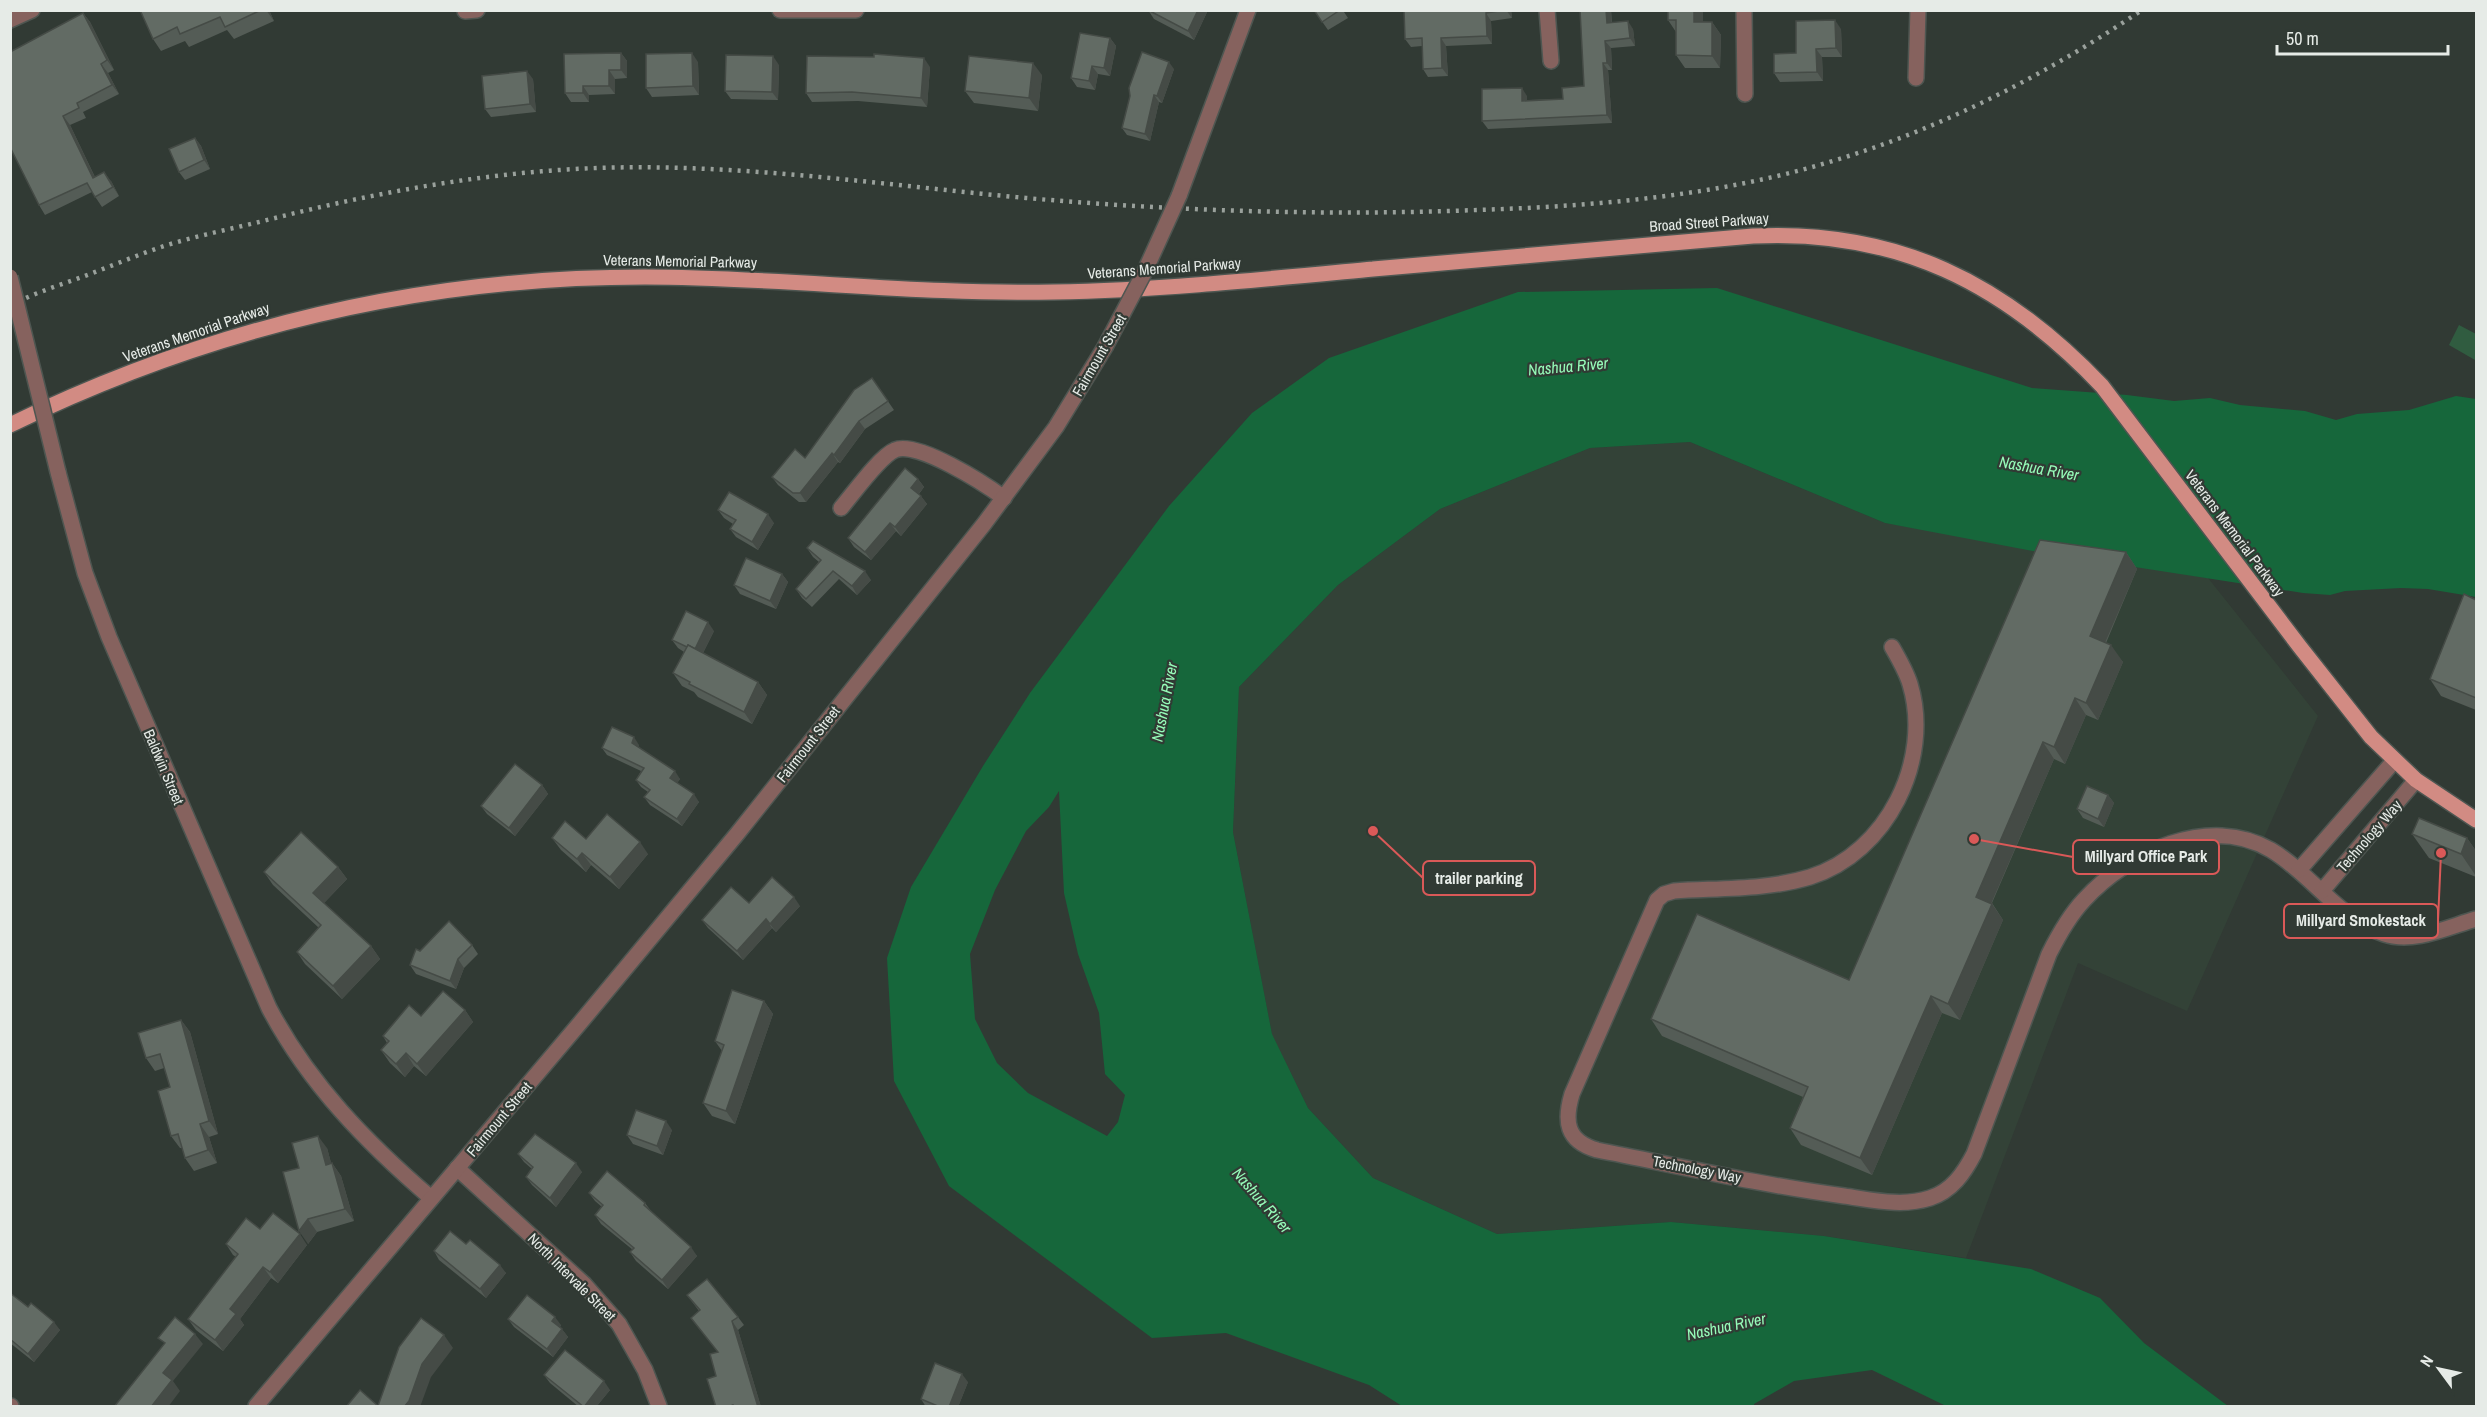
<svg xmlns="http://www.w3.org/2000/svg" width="2487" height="1417" font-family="'Archivo Narrow',sans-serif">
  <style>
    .built { fill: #334237 }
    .green { fill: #305c40 }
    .water { fill: #16673b; fill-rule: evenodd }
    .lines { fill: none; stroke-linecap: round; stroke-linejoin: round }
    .minor-casing { stroke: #4e5651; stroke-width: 18 }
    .major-casing { stroke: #4e5651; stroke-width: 18 }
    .minor { stroke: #86625e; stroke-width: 15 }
    .major { stroke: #d28b83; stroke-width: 15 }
    .rail { stroke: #9aa19c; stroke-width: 4.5; stroke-dasharray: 3 6; stroke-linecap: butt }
    .minor-bridge-casing { stroke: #4e5651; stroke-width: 18; stroke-linecap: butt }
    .minor-bridge { stroke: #86625e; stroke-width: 15 }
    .wall { fill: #545c56 }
    .shaded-wall { fill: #454b46 }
    .building { fill: #626b64; stroke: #454b46; stroke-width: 1.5 }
    .labels { text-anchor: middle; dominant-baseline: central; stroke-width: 4.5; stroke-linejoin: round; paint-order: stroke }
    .street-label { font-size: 15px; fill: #e6ebe7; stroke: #313a34 }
    .water-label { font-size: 16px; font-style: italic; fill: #96fcb9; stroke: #313a34 }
    .leader { fill: none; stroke: #da5958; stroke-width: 2 }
    .callout-dot { fill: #da5958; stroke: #313a34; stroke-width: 2 }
    .callout { fill: #313a34; stroke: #da5958; stroke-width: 2 }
    .callout-label { font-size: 16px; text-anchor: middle; font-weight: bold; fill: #e6ebe7 }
  </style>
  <rect width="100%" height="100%" fill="#313a34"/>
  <polygon class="built" points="1690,442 1885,523 2208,578 2318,716 2187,1011 2078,963 1966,1258 1824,1236 1671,1222 1497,1234 1373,1178 1308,1108 1272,1035 1233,832 1239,687 1338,585 1440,509 1590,448"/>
  <polygon class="green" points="2459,325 2476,334 2475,360 2449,345"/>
  <path class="water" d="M1717 288 2032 388 2127 395 2174 401 2210 398 2240 405 2305 411 2336 420 2357 414 2409 410 2456 396 2476 399V597L2428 589 2401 588 2345 591 2330 595 2303 593 2038 552 1885 523 1690 442 1590 448 1440 509 1338 585 1239 687 1233 832 1272 1034 1308 1108 1373 1178 1497 1234 1671 1222 1824 1236 2031 1269 2100 1298 2144 1343 2228 1406H1946L1872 1370 1794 1381 1754 1404V1406H1402L1369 1385 1226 1333 1152 1338 949 1186 894 1081 887 958 911 887 983 766 1030 693 1169 506 1252 413 1329 358 1518 292ZM1059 791 1064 893 1078 954 1099 1013 1105 1074 1125 1095 1118 1122 1107 1136 1028 1093 997 1063 975 1019 970 954 995 890 1026 831 1049 807Z"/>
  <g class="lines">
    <g class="minor-casing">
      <g id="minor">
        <polyline points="780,10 856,10"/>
        <polyline points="1547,10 1551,61"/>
        <polyline points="1744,10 1745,94"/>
        <polyline points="465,11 477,10"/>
        <polyline points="10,20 32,10"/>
        <polyline points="1916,78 1918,10"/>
        <polyline points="1179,196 1248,10"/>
        <path d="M58 472 85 573 109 637 269 1008C309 1084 367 1143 431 1198"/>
        <path d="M841 508C853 494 880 456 895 450 917 440 985 484 1004 498"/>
        <path d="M1892 647C1899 659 1906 671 1910 684 1933 760 1887 853 1810 877 1767 890 1719 888 1674 891L1664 894 1657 900 1572 1094C1564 1121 1566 1141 1597 1150 1679 1166 1761 1185 1844 1196 1873 1200 1902 1207 1930 1198 1952 1191 1964 1173 1974 1154L2049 954C2059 934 2069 916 2084 900 2128 852 2209 814 2271 850 2311 874 2339 919 2384 934 2414 944 2448 927 2476 919"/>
        <polyline points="2299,870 2394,761"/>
        <polyline points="2322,891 2416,780"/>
        <polyline points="457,1168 584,1284 619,1324 645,1370 659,1406"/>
        <polyline points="10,1406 11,1406"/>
        <polyline points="256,1406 580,1023 737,834 984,524 1056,427 1105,347"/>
      </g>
    </g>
    <g class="major-casing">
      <path id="major" d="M10 425C211 327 421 277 645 277 781 277 917 295 1054 292 1160 290 1267 279 1373 269 1500 258 1627 247 1753 236 1897 229 2004 283 2102 386L2300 647 2371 737 2416 780 2476 820"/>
    </g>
    <use href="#minor" class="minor"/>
    <use href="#major" class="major"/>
    <path class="rail" d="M10 306C33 293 58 286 82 277 109 267 137 255 164 246 199 235 236 228 271 219 378 192 487 172 597 168 740 163 883 185 1026 198 1176 211 1326 216 1477 210 1597 206 1720 196 1836 160 1945 127 2047 74 2142 10"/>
    <g class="minor-bridge-casing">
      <g id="minor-bridge">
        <polyline points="10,277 58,472"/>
        <polyline points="1105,347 1144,273 1179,196"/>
      </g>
    </g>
    <use href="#minor-bridge" class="minor-bridge"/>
  </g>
  <g class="wall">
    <polygon points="140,10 269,10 274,21 234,39 227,30 189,47 185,41 161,51 153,39"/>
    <polygon points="1148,10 1208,10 1194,40 1154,19"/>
    <polygon points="1314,10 1346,10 1344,12 1348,18 1328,30"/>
    <polygon points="1404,10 1511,10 1512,18 1491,21 1492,44 1446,46 1448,76 1428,77 1423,69 1422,46 1411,47 1405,39"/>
    <polygon points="1580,10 1611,10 1612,23 1633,29 1635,46 1611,48 1612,70 1608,70 1612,123 1488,129 1482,121 1527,96 1527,100 1563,99 1584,86"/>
    <polygon points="83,13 90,22 114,70 108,73 119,94 83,112 86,118 70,125 95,177 111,181 119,196 102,207 92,192 45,215 39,205"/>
    <polygon points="1668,20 1712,22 1721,35 1720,68 1685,68 1676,55 1676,32"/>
    <polygon points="1841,29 1842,57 1822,57 1823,81 1780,82 1774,73 1796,53"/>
    <polygon points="1110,38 1116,46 1110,76 1098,74 1095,90 1077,87 1071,78"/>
    <polygon points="621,53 627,61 627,78 615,79 615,94 589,95 589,102 571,102 565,93"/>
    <polygon points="698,62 699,95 652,97 646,88"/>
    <polygon points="779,65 778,100 731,99 725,91"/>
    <polygon points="930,67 927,107 858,101 812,102 806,93"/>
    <polygon points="1174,69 1162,103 1159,102 1150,141 1127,135 1122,128 1130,96"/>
    <polygon points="1042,75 1038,111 974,103 965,91"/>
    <polygon points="533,79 536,112 491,117 485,109"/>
    <polygon points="195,138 201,146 210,169 185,180 179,172"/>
    <polygon points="872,378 894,410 865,429 840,463 838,462 806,502 799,502 778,485 772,477 805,458"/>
    <polygon points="918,479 924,487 919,494 927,504 901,536 896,531 871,560 854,547 848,538"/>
    <polygon points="718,510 774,523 758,550 736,537 730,529 733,524 724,518"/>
    <polygon points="807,548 871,580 857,595 839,579 812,607 802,598 796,589 819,562 813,557"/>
    <polygon points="2126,552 2137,569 2106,643 2123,662 2098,720 2086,715 2065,764 2054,759 1992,903 2003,920 1960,1020 1942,1013 1872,1175 1801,1145 1790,1128 1803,1097 1662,1036 1651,1019 1849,980"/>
    <polygon points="782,574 788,582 776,609 740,594 734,585"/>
    <polygon points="2476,600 2476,710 2441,696 2430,679"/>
    <polygon points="714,631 703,653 758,682 767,695 752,724 698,697 694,692 682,686 673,673 684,652 678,648 672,640"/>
    <polygon points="639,745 638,747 680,779 677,783 699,802 682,826 650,805 644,797 648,792 641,787 636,780 641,771 607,755 602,748"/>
    <polygon points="542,785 548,794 515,836 487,814 481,806"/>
    <polygon points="2108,795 2114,803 2104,827 2083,818 2077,809"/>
    <polygon points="2412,834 2467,838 2476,851 2476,877 2429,858"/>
    <polygon points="552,838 586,839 648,854 619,889 591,865 586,872 561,850"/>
    <polygon points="338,867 347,879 324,903 371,946 380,959 342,999 305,964 297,952 319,928 273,885 264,872"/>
    <polygon points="749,903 800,906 776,932 772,928 743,960 708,928 702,920"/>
    <polygon points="472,945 478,954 464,968 456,989 416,974 410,965 420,951"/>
    <polygon points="764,1001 773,1014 735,1124 712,1116 703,1103 722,1051 715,1041"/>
    <polygon points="465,1010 473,1022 426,1076 414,1066 405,1077 390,1063 381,1050 387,1043 383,1036 421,1016"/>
    <polygon points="181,1020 190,1032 218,1134 209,1137 217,1163 194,1171 185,1158 182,1148 180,1148 171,1136 170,1087 164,1068 155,1071 146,1058"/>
    <polygon points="672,1130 663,1155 633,1144 627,1135"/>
    <polygon points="327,1148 331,1163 332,1163 341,1176 354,1221 317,1232 308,1244 299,1168"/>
    <polygon points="518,1154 582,1172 556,1207 532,1185 526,1177 532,1169 524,1162"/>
    <polygon points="589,1193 645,1203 651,1211 697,1256 668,1289 636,1261 630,1252 633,1250 601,1224 595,1215 602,1207 595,1201"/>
    <polygon points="260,1229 307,1245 278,1283 271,1278 240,1319 244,1325 223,1351 196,1330 188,1319 236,1257 233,1255 226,1244"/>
    <polygon points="466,1244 506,1273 486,1298 439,1260 434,1251"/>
    <polygon points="10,1293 60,1330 34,1362 10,1343"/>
    <polygon points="687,1295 738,1317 744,1325 738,1330 761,1407 716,1407 718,1352 691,1318 699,1311"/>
    <polygon points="508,1319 561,1325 560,1327 568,1337 553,1357 514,1327"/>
    <polygon points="544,1375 610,1390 596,1407 579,1407 550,1383"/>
    <polygon points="968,1382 958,1407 926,1407 921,1399"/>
  </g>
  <g class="shaded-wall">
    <polygon points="266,10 269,10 274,21"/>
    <polygon points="1198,10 1208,10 1194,40 1188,31"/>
    <polygon points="1506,10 1511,10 1512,18"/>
    <polygon points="1606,10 1611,10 1612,31 1607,23"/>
    <polygon points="1694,10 1703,10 1703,35 1694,22"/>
    <polygon points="83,13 90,22 114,70 107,60"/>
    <polygon points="1486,13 1491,21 1492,44 1487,36"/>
    <polygon points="1835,20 1841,29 1842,57 1836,48"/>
    <polygon points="1628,21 1633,29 1635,46 1630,38"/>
    <polygon points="1712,22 1721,35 1720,68 1712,56"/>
    <polygon points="1110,38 1116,46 1110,76 1104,68"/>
    <polygon points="1441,38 1446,46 1448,76 1442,68"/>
    <polygon points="1605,41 1611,48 1612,70 1607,63"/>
    <polygon points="1816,49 1822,57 1823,81 1817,72"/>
    <polygon points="621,53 627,61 627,78 621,70"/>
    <polygon points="692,53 698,62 699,95 693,86"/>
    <polygon points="773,56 779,65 778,100 772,92"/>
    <polygon points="924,58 930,67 927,107 921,98"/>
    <polygon points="1169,62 1174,69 1162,103 1157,96"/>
    <polygon points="1033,63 1042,75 1038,111 1029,98"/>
    <polygon points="1603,63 1608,70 1612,123 1607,115"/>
    <polygon points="101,64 108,73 119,94 112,85"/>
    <polygon points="1092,66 1098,74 1095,90 1089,81"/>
    <polygon points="609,70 615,79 615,94 609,86"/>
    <polygon points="527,71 533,79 536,112 530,104"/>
    <polygon points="583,86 589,95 589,102 583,93"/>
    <polygon points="1522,88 1527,96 1527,108 1522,101"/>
    <polygon points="1154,95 1159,102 1150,141 1145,134"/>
    <polygon points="63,116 70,125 100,188 93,178"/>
    <polygon points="195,138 201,146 210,169 204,160"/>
    <polygon points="104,172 111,181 119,196 113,187"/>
    <polygon points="859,421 865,429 840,463 834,455"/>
    <polygon points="832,453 838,462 806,502 800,493"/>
    <polygon points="918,479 924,487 917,496 911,488"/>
    <polygon points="921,496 927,504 901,536 895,527"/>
    <polygon points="768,514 774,523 758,550 752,542"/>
    <polygon points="890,523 896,531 871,560 865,552"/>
    <polygon points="2126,552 2137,569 2101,652 2090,636"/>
    <polygon points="865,571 871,580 857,595 852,586"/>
    <polygon points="782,574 788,582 776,609 770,601"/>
    <polygon points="708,622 714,631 700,659 694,651"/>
    <polygon points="2111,645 2123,662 2098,720 2086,703"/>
    <polygon points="758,682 767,695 752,724 744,712"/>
    <polygon points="2075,698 2086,715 2065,764 2054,747"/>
    <polygon points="634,737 639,745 637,750 632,743"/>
    <polygon points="2043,742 2054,759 1987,913 1976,897"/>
    <polygon points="675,771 680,779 675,786 670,778"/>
    <polygon points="542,785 548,794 515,836 509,828"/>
    <polygon points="694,794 699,802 682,826 677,819"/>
    <polygon points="2108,795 2114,803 2104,827 2098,819"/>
    <polygon points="2467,838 2476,851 2476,876 2461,854"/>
    <polygon points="640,842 648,854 619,889 610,877"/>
    <polygon points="582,853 591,865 586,872 577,859"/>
    <polygon points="338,867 347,879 322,905 313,893"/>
    <polygon points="794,897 800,906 776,932 770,924"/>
    <polygon points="1992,904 2003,920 1960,1020 1948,1004"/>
    <polygon points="766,919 772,928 743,960 737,951"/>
    <polygon points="371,946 380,959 342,999 333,986"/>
    <polygon points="458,959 464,968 456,989 450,981"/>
    <polygon points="1931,996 1942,1013 1872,1175 1860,1158"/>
    <polygon points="764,1001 773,1014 735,1124 726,1111"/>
    <polygon points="465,1010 473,1022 426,1076 417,1064"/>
    <polygon points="181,1020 190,1032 218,1134 209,1121"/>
    <polygon points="406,1053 414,1066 405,1077 396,1064"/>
    <polygon points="666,1121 672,1130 663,1155 657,1146"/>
    <polygon points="200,1124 209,1137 217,1163 208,1150"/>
    <polygon points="318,1136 327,1148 335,1177 326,1165"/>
    <polygon points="332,1163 341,1176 354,1221 345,1209"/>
    <polygon points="576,1163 582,1172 556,1207 550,1198"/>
    <polygon points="308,1219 317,1232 308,1244 299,1231"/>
    <polygon points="300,1234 307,1245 278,1283 270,1272"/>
    <polygon points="691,1247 697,1256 668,1289 662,1280"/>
    <polygon points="500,1265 506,1273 486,1298 480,1289"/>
    <polygon points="263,1267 271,1278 240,1319 244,1325 223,1351 215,1340 230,1309"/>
    <polygon points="555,1317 561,1325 558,1330 552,1321"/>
    <polygon points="732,1321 738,1330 761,1407 758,1407"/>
    <polygon points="54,1322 60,1330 34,1362 28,1354"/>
    <polygon points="562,1329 568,1337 553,1357 547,1349"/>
    <polygon points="195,1334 203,1344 173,1381 180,1391 168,1407 151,1407 163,1373"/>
    <polygon points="444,1335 453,1348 431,1377 420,1407 404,1407 422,1364"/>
    <polygon points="962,1374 968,1382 958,1407 949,1407"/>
    <polygon points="604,1381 610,1390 596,1407 584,1407"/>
  </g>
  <g class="building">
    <polygon points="140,10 261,10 225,27 220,17 180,34 177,27 153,39"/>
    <polygon points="1148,10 1198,10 1188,31"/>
    <polygon points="1314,10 1340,10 1322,22"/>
    <polygon points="1404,10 1505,10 1486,13 1487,36 1441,38 1442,68 1423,69 1422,38 1405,39"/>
    <polygon points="1580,10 1606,10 1607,23 1628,21 1630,38 1605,41 1607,63 1603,63 1607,115 1482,121 1482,89 1522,88 1522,101 1563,99 1562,88 1584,86"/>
    <polygon points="1668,10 1694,10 1694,22 1712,22 1712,56 1676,55 1676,20 1668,20"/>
    <polygon points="83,13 107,60 101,64 112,85 77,103 79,108 63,116 93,178 104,172 113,187 95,197 87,183 39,205 10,147 10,52"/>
    <polygon points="1835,20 1836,48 1816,49 1817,72 1774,73 1774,54 1796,53 1796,21"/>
    <polygon points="1080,33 1110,38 1104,68 1092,66 1089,81 1071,78"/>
    <polygon points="1142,52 1169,62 1157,96 1154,95 1145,134 1122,128 1130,96 1129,88"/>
    <polygon points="621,53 621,70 609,70 609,86 583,86 583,93 565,93 564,54"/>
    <polygon points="692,53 693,86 646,88 646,54"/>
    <polygon points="874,54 924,58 921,98 852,92 806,93 807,56 874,57"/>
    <polygon points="726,55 773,56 772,92 725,91"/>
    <polygon points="969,56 1033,63 1029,98 965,91"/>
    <polygon points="527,71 530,104 485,109 482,76"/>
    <polygon points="195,138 204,160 179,172 169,149"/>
    <polygon points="872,378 888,401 859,421 834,455 832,453 800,493 793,493 772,477 795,449 805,458 854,390"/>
    <polygon points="905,468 918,479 911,488 921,496 895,527 890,523 865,552 848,538"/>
    <polygon points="729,492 768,514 752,542 730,529 736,520 718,510"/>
    <polygon points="2040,540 2126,552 2090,636 2111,645 2086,703 2075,698 2054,747 2043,742 1976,897 1992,904 1948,1004 1931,996 1860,1158 1790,1128 1808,1087 1651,1019 1697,914 1849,980"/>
    <polygon points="813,541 865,571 852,586 833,571 806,599 796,589 821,560 807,548"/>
    <polygon points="746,558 782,574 770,601 734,585"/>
    <polygon points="2464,594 2476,600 2476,698 2430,679"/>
    <polygon points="686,611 708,622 695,649 688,645 687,647 672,640"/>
    <polygon points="688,645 758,682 744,712 689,684 690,682 673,673"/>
    <polygon points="612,727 634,737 632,743 675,771 670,778 694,794 677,819 644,797 650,790 636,780 644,768 602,748"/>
    <polygon points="515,764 542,785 509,828 481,806"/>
    <polygon points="2087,786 2108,795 2098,819 2077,809"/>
    <polygon points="607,814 640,842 610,877 582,853 577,859 552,838 565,821 586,839"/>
    <polygon points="2419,818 2467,838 2461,854 2412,834"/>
    <polygon points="301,832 338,867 313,893 371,946 333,986 297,952 321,925 264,872"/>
    <polygon points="772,877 794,897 770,924 766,919 737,951 702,920 731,887 749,903"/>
    <polygon points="449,921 472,945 458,959 450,981 410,965 416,949 420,951"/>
    <polygon points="732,990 764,1001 726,1111 703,1103 724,1045 715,1041"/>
    <polygon points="443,991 465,1010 417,1064 406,1053 396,1064 381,1050 389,1041 383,1036 409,1005 421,1016"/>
    <polygon points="181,1020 209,1121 200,1124 208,1150 185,1158 178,1134 171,1136 158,1091 170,1087 160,1054 146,1058 138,1033"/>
    <polygon points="636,1110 666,1121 657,1146 627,1135"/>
    <polygon points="535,1134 576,1163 550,1198 526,1177 533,1167 518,1154"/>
    <polygon points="318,1136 326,1165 332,1163 345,1209 308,1219 299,1231 283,1172 299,1168 292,1143"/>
    <polygon points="607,1171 645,1203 644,1205 691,1247 662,1280 630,1252 634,1248 595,1215 603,1205 589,1193"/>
    <polygon points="273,1213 300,1234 270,1272 263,1267 230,1309 236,1314 215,1340 188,1319 238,1254 226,1244 246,1218 260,1229"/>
    <polygon points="450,1231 466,1244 470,1240 500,1265 480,1289 434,1251"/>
    <polygon points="707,1279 738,1317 732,1321 758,1407 734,1407 733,1405 728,1407 716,1407 707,1379 716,1376 710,1354 718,1352 691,1318 700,1310 687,1295"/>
    <polygon points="10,1293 28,1307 31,1303 54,1322 28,1354 10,1339"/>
    <polygon points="527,1295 555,1317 552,1321 562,1329 547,1349 508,1319"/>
    <polygon points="175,1317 195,1334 163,1373 172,1380 151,1407 114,1407 165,1343 158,1338"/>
    <polygon points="421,1318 444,1335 422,1364 409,1401 404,1407 346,1407 360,1390 378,1406 399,1347"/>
    <polygon points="565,1350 604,1381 584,1407 544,1375"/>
    <polygon points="935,1363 962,1374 949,1407 940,1407 921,1399"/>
  </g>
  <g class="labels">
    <g class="street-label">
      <text transform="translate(1709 222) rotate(-4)">Broad Street Parkway</text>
      <text transform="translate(680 261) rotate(1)">Veterans Memorial Parkway</text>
      <text transform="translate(1164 268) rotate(-4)">Veterans Memorial Parkway</text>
      <text transform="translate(196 332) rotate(-19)">Veterans Memorial Parkway</text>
      <text transform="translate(1099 355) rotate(-60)">Fairmount Street</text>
      <text transform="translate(2235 533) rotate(53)">Veterans Memorial Parkway</text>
      <text transform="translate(808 744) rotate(-52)">Fairmount Street</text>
      <text transform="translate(164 767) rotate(67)">Baldwin Street</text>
      <text transform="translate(2369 836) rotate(-49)">Technology Way</text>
      <text transform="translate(499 1119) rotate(-50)">Fairmount Street</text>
      <text transform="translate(1697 1169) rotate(11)">Technology Way</text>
      <text transform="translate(572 1277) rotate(45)">North Intervale Street</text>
    </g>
    <g class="water-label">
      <text transform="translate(1568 366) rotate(-5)">Nashua River</text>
      <text transform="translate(2039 468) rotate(10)">Nashua River</text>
      <text transform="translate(1164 702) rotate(-79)">Nashua River</text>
      <text transform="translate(1262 1200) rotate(49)">Nashua River</text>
      <text transform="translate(1726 1326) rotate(-12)">Nashua River</text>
    </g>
  </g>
  <path class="leader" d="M1974 839L2073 857M1373 831L1423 878M2441 853L2438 921"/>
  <g class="callout-dot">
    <circle cx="1974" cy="839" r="6"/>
    <circle cx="1373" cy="831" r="6"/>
    <circle cx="2441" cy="853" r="6"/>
  </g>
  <g class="callout">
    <rect x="2073" y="840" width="146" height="34" rx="6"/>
    <rect x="1423" y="861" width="112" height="34" rx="6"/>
    <rect x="2284" y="904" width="154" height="34" rx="6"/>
  </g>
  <g class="callout-label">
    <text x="2146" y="862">Millyard Office Park</text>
    <text x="1479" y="884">trailer parking</text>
    <text x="2361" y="926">Millyard Smokestack</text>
  </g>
  <rect width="2487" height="1417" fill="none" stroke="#e6ebe7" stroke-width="24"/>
  <g transform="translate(2439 1369) rotate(303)" stroke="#313a34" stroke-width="4.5" paint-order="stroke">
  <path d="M0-4.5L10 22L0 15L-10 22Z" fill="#e6ebe7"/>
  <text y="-9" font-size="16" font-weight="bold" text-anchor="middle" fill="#e6ebe7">N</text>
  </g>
  <path d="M2277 45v9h171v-9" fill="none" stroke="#e6ebe7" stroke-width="3"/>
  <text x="2286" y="45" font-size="18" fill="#e6ebe7" stroke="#313a34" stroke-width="4.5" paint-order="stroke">50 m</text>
</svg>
